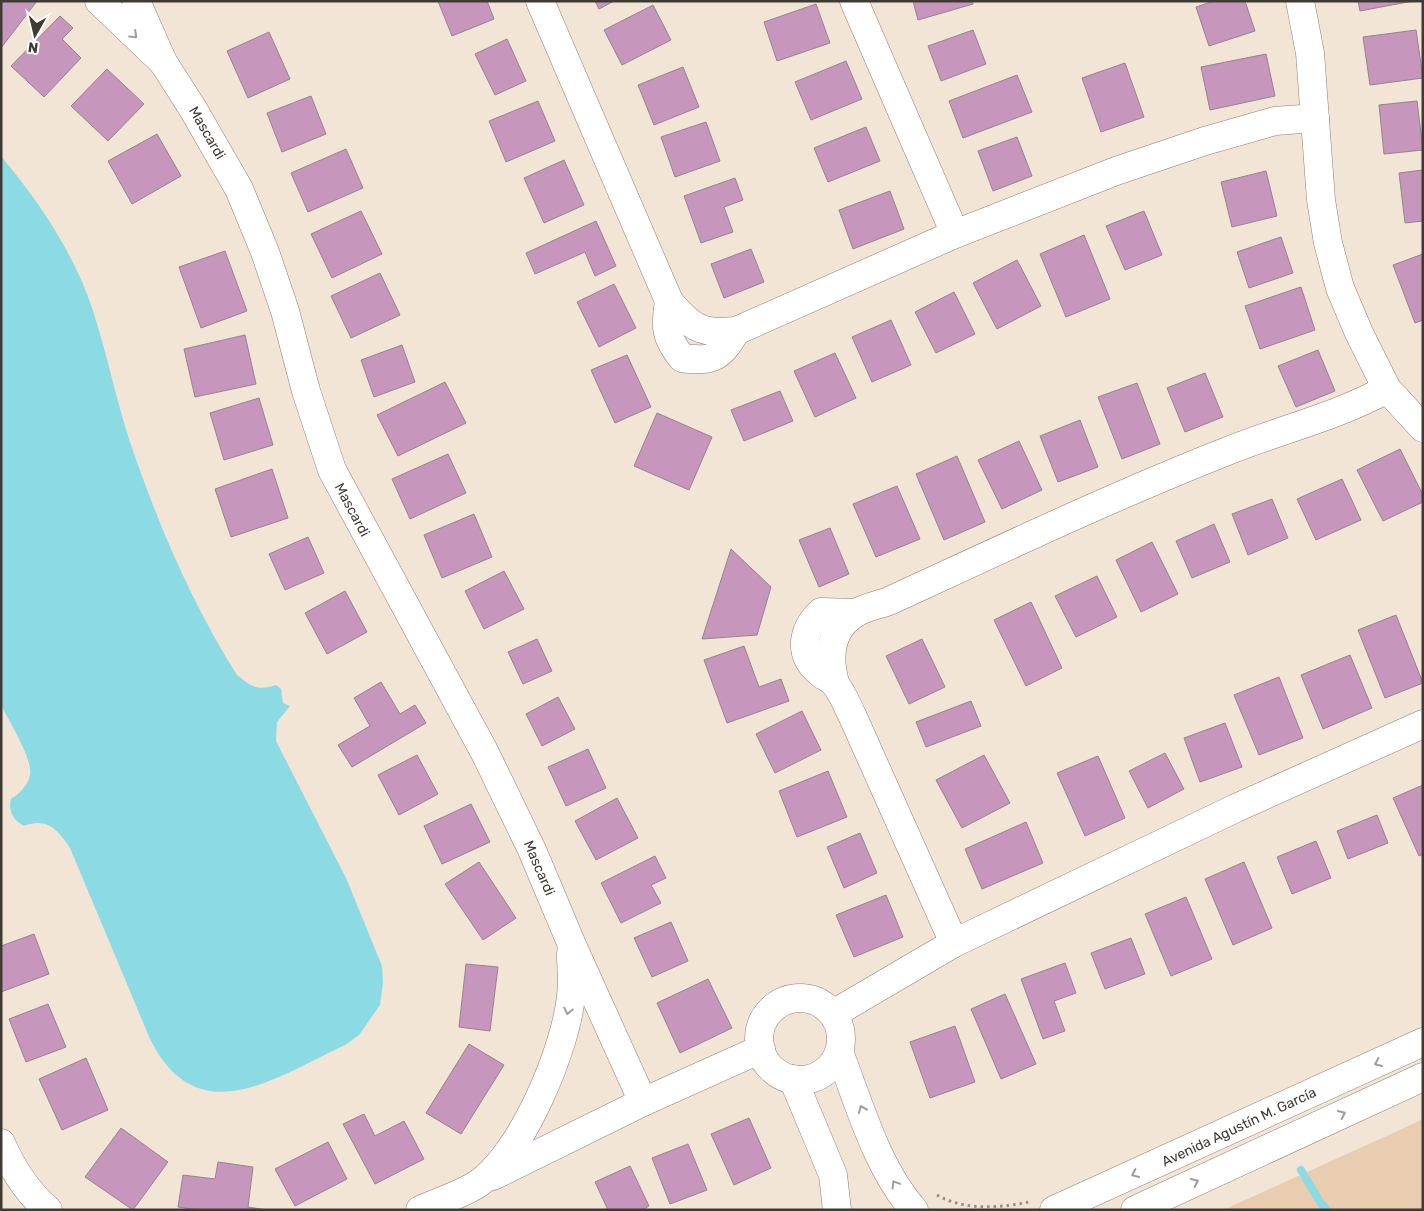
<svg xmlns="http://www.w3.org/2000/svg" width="1424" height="1211" font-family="Rubik,sans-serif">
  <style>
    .green { fill: #e8cdb0 }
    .water { fill: #8cdae4 }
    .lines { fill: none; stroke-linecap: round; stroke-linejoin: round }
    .stream { stroke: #8cdae4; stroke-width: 8 }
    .building { fill: #c796bd; stroke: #938490 }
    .street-casing { stroke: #8c7f72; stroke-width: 29 }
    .secondary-casing { stroke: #8c7f72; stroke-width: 29 }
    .path { stroke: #988e84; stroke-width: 3; stroke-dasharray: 2.5 4; stroke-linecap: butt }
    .street { stroke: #fff; stroke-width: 28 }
    .secondary { stroke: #fff; stroke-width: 28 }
    .oneway { stroke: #9f9c9a }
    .labels { text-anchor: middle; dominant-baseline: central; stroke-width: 4; stroke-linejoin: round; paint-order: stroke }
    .street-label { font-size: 14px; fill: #3f3a34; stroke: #fff }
  </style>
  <rect width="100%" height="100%" fill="#f3e5d6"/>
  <polygon class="green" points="1423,1119 1423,1210 1223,1210 1402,1129"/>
  <path class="water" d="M1 156C39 202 75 254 93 311 107 354 116 399 130 442 158 524 191 602 237 675 252 687 257 691 276 685L281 689 283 703 290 706 277 722 276 741 346 878 382 966 383 982 380 1005 359 1035 345 1045C276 1077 198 1135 150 1039L70 848C58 830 47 817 24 826 13 820 8 811 11 799 20 793 28 785 30 775 33 759 9 721 1 705Z"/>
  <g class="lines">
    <polyline class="stream" points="1301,1170 1320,1202 1327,1210"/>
  </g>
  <g class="building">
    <polygon points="1,1 37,1 1,48"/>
    <polygon points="438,1 487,1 494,19 452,36"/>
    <polygon points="595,1 614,1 599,9"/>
    <polygon points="913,1 972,1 973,4 918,20"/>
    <polygon points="1214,1 1245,1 1255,31 1209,46 1196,7"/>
    <polygon points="1358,1 1413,1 1360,11"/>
    <polygon points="816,4 830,43 777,61 764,22"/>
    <polygon points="653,5 671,40 622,65 604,30"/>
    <polygon points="60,16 73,28 62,39 81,58 44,97 11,66"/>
    <polygon points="973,30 986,64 941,81 928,46"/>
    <polygon points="1416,30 1423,78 1370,85 1363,37"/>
    <polygon points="269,32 290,79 248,98 227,51"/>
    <polygon points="507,39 526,81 495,95 475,54"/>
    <polygon points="1266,54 1275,96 1210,110 1201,67"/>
    <polygon points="846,61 862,99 811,120 795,82"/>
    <polygon points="1125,63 1144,117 1101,132 1082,78"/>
    <polygon points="683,67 699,107 654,125 638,85"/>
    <polygon points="107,69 144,104 108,141 71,106"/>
    <polygon points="1017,75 1032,112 963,138 949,101"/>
    <polygon points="311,96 326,134 282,152 267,113"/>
    <polygon points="538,101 555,141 506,162 489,121"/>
    <polygon points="1417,101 1423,150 1384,154 1379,105"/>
    <polygon points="706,122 720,161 675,177 661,137"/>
    <polygon points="866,127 880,161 828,182 814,148"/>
    <polygon points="157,134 181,176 132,204 108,161"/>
    <polygon points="1017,137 1032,176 993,191 978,151"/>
    <polygon points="346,149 363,188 308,212 291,173"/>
    <polygon points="564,160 584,205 544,223 524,178"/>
    <polygon points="1423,170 1423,221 1405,223 1399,173"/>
    <polygon points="1266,171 1277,216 1232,227 1221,182"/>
    <polygon points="735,178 743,200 724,207 733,232 701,243 684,196"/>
    <polygon points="890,191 904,229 853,249 839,210"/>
    <polygon points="361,211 382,254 332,278 311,234"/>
    <polygon points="1144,211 1162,255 1125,270 1106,226"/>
    <polygon points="596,221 616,266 595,276 585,252 535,274 526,253"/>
    <polygon points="1084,235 1110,299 1066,317 1040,254"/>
    <polygon points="1281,237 1293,273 1249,288 1237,252"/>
    <polygon points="751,249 764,282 724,298 711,264"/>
    <polygon points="225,251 247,311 201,328 179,267"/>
    <polygon points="1423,254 1423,320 1415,323 1393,265"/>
    <polygon points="1017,260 1041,306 997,329 973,283"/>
    <polygon points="380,273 400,315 351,338 331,296"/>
    <polygon points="614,284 636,328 599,347 577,302"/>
    <polygon points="1301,287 1315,330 1260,349 1245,306"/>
    <polygon points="954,292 975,334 936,353 915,312"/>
    <polygon points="891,320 911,365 872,382 852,337"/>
    <polygon points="245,335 256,384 195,397 184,349"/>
    <polygon points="402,345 415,382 374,397 361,360"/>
    <polygon points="1318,350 1335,391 1296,407 1278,366"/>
    <polygon points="835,353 856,398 815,417 794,371"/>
    <polygon points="627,355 651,407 615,423 591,370"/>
    <polygon points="1205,373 1223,417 1185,432 1167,388"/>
    <polygon points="445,382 466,423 398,456 377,415"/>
    <polygon points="1137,383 1160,444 1122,459 1098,397"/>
    <polygon points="780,391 793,421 744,441 731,410"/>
    <polygon points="259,398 273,445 224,460 210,413"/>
    <polygon points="657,413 712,437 689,490 634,466"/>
    <polygon points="1080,420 1098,467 1058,482 1040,436"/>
    <polygon points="1019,441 1042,490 1002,509 978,460"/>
    <polygon points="1400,449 1423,495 1423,502 1383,521 1357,470"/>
    <polygon points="448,454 466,493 410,519 392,479"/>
    <polygon points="957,456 985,522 944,540 916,474"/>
    <polygon points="272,469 288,518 231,537 215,489"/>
    <polygon points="1342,479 1361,520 1316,540 1297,499"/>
    <polygon points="897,486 920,539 876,557 853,504"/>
    <polygon points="1272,499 1288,538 1248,555 1232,514"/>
    <polygon points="474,514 492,557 442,578 424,535"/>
    <polygon points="1214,524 1230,562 1192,578 1176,541"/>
    <polygon points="830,528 849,574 819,587 799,540"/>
    <polygon points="308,537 324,573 285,590 269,554"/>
    <polygon points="1152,542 1178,594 1141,612 1116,560"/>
    <polygon points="731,549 771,587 757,635 702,639"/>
    <polygon points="504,571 524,609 484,629 465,591"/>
    <polygon points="1097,576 1117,617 1076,637 1055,596"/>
    <polygon points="345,591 367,632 327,654 305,613"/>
    <polygon points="1031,602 1062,668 1026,686 994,620"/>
    <polygon points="1396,615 1423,683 1385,698 1358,630"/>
    <polygon points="537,639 552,671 523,684 508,652"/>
    <polygon points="922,639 945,687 909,704 886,656"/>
    <polygon points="744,646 759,687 781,679 789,701 727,723 704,660"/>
    <polygon points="1350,655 1372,708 1323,729 1301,675"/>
    <polygon points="1279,677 1303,738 1259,755 1234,695"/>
    <polygon points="381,682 400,714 415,705 426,723 352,767 338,745 370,726 354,698"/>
    <polygon points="558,697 575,729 542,746 526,714"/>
    <polygon points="971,701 981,726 926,747 916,722"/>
    <polygon points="802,711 821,750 775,773 756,734"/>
    <polygon points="1225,723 1242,767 1200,782 1184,738"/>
    <polygon points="588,749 606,788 566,806 548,767"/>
    <polygon points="1165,753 1184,789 1148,808 1129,771"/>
    <polygon points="417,755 438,794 399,815 378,775"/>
    <polygon points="984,755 1010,803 962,828 936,780"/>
    <polygon points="1098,756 1125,818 1085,836 1057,773"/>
    <polygon points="828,771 847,817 797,837 779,791"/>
    <polygon points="1423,785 1423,854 1419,856 1393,798"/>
    <polygon points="617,798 638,838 596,860 575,821"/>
    <polygon points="471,804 490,842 442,864 424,826"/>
    <polygon points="1377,815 1388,843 1348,859 1337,831"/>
    <polygon points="1026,822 1043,863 982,889 965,849"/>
    <polygon points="860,833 877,873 844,888 827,847"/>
    <polygon points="1316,841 1331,878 1292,894 1277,857"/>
    <polygon points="655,856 666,878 651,885 661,903 621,923 601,883"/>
    <polygon points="479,862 516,918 483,940 445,884"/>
    <polygon points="1244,862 1272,928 1233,945 1205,879"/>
    <polygon points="886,895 903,937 854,957 836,915"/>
    <polygon points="1186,897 1212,959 1171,976 1145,914"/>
    <polygon points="671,922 688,961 652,977 634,938"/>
    <polygon points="34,934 49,974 1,992 1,946"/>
    <polygon points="1131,938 1145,974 1105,989 1091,953"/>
    <polygon points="1065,963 1076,993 1054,1001 1065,1031 1043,1039 1021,979"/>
    <polygon points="466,964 498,967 490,1031 459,1027"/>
    <polygon points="708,979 732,1028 680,1053 657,1003"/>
    <polygon points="1005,994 1036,1064 1001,1079 971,1009"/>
    <polygon points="48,1004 66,1047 26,1062 9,1019"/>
    <polygon points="955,1026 975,1082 930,1098 910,1042"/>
    <polygon points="469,1044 504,1065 461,1134 426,1113"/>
    <polygon points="86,1058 108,1110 62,1130 39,1079"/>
    <polygon points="364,1114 375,1136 404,1121 424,1159 375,1184 343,1124"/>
    <polygon points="749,1118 771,1168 734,1185 711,1134"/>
    <polygon points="121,1128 168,1162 133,1210 85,1177"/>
    <polygon points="328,1142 347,1179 295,1206 275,1169"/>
    <polygon points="688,1144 707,1190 670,1204 652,1158"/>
    <polygon points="218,1162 253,1167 248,1207 267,1210 199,1210 178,1207 183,1175 215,1179"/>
    <polygon points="630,1166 649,1206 642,1210 608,1210 595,1182"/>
  </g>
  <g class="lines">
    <g class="street-casing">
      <g id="street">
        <polyline points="99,1 163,62 136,1"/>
        <path d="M540 1 669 301C665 327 665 337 682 358 713 362 720 358 736 331"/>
        <polyline points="854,1 955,234"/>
        <polyline points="1300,1 1310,53 1321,200 1328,243 1340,288 1359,333 1387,389 1423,428"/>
        <polyline points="163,62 193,109 239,189 265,252 285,311 306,391 332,470 485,753 532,850 572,945 643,1102"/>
        <path d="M669 301C690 327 702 335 736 331L955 234 1116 171 1205 141 1275 121 1315 118"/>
        <path d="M855 613 821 612C802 630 798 654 819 672 824 677 832 679 835 684 842 692 847 705 852 715L954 943"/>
        <path d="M835 683C828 657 829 629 856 613 865 607 879 605 889 601 1000 550 1111 497 1225 452 1279 430 1336 417 1387 389"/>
        <circle cx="800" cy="1039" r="41"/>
        <polyline points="833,1014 954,943 1236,808 1423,724"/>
        <path d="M839 1052C860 1105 876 1167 914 1210"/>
        <polyline points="793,1079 833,1175 837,1210"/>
        <path d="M1 1143C12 1168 27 1192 48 1210"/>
        <polyline points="493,1176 643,1102 761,1049"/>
        <path d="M420 1210C438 1202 463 1194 479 1183 523 1152 566 1048 571 996 573 982 571 968 571 954"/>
      </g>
    </g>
    <g class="secondary-casing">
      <g id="secondary">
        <polyline points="1054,1210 1423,1042"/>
        <polyline points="1135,1210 1423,1077"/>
      </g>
    </g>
    <path class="path" d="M937 1195C965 1211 1000 1208 1029 1202"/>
    <use href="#street" class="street"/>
    <use href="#secondary" class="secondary"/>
  </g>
  <defs><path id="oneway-chevron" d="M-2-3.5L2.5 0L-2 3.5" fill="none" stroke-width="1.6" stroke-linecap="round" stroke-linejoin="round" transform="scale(1.25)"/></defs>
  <g class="oneway">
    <use href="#oneway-chevron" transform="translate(134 35) rotate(43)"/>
    <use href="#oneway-chevron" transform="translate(568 1011) rotate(102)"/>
    <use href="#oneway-chevron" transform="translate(1378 1063) rotate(155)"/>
    <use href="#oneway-chevron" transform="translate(862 1109) rotate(-112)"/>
    <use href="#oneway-chevron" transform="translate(1342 1114) rotate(-25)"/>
    <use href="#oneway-chevron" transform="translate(1135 1174) rotate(155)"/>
    <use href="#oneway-chevron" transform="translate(1195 1182) rotate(-25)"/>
    <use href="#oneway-chevron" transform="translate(895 1184) rotate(-121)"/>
  </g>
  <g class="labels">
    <g class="street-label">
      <text transform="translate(207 133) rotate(60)">Mascardi</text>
      <text transform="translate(352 510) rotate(62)">Mascardi</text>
      <text transform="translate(539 868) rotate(67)">Mascardi</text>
      <text transform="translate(1239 1127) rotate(-25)">Avenida Agustín M. García</text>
    </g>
  </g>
  <rect width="1424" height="1211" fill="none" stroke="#3f3a34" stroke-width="5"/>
  <g transform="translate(35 35) rotate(188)" stroke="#ffffff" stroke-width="4" paint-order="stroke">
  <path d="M0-4L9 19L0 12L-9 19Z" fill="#3f3a34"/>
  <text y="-8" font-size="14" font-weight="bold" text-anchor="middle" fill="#3f3a34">N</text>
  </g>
</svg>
